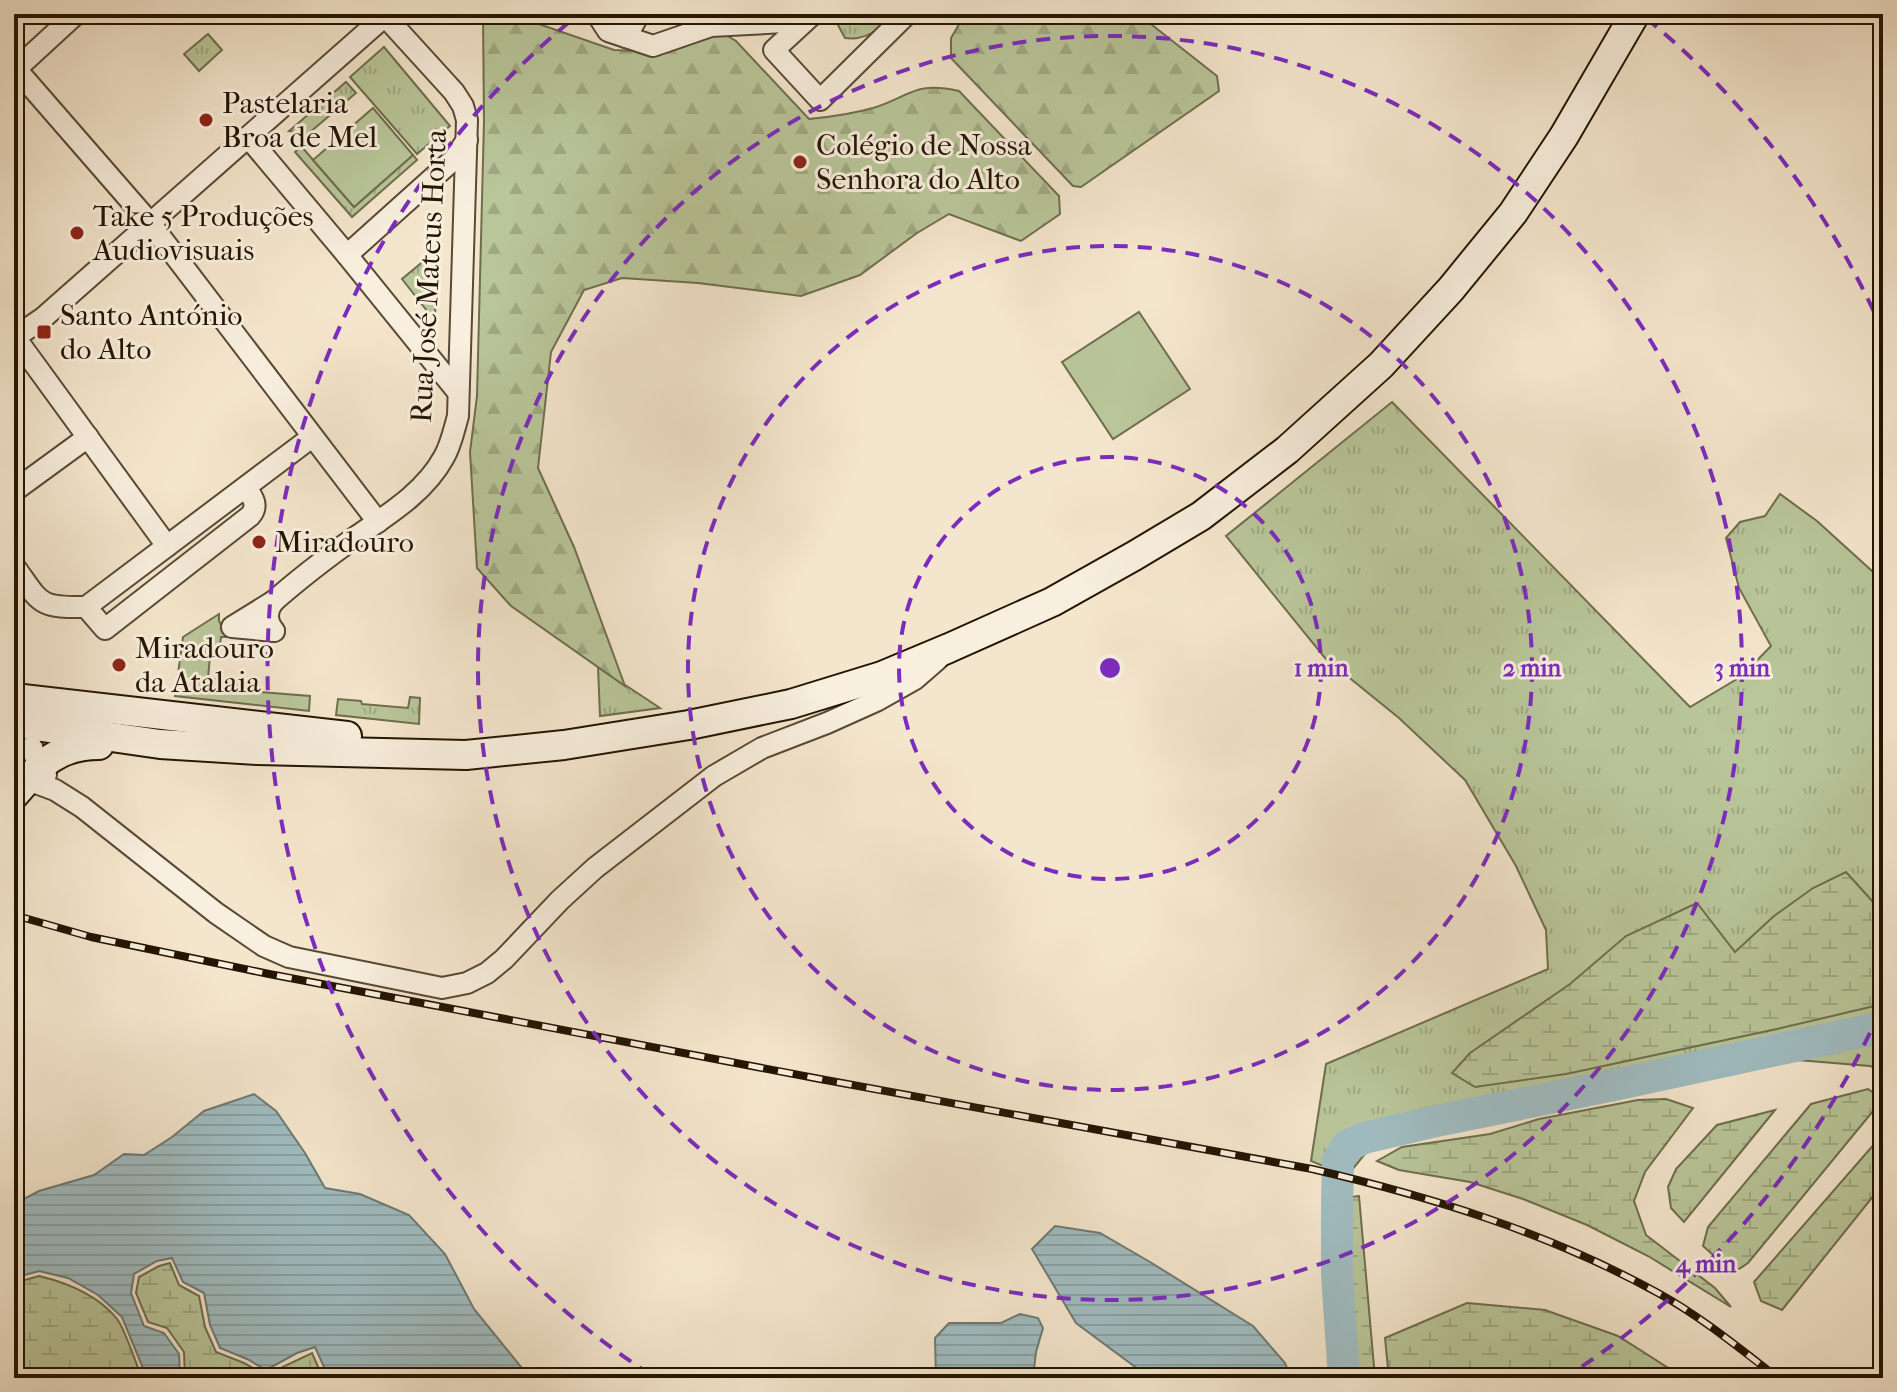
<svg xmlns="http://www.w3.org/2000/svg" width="1897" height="1392" font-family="'IM FELL French Canon',serif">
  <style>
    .grass { fill: url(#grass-tufts); stroke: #6e6e4e; stroke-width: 2 }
    .forest { fill: url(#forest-firs); stroke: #6e6e4e; stroke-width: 2 }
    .wetland { fill: url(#wetland-marsh); stroke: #6e6e4e; stroke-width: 2 }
    .garden { fill: #b9c69a; stroke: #6e6e4e; stroke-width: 2 }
    .water { fill: url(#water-rules); stroke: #6e7a75; stroke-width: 2 }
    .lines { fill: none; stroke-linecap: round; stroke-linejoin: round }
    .river { stroke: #a0bdc2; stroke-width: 32 }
    .street-casing { stroke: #584935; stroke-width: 24 }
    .secondary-casing { stroke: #241502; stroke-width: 32 }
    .street { stroke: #f8efde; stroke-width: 20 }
    .secondary { stroke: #f8efde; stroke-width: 28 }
    .rail-casing { stroke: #241502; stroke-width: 8 }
    .rail { stroke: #f8efde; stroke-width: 5; stroke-dasharray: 15; stroke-linecap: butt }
    .ring { fill: none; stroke: #7b2cbf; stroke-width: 4; stroke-dasharray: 14 10 }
    .poi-dot { fill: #8f2418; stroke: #f8efde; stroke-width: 3 }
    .labels { text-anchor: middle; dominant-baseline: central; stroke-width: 6; stroke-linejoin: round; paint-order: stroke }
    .poi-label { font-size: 30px; fill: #241502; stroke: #f8efde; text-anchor: start }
    .street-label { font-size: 30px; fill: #241502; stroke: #f8efde }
    .centre { fill: #7b2cbf; stroke: #f8efde; stroke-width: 4 }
    .ring-label { font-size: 24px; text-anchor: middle; font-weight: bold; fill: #7b2cbf; stroke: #f8efde; stroke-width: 6; stroke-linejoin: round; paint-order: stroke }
  </style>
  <defs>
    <pattern id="grass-tufts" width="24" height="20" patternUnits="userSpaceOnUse" patternTransform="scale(2)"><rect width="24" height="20" fill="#b9c69a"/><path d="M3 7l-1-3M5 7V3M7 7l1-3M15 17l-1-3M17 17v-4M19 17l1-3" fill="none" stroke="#9fa983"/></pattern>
    <pattern id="forest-firs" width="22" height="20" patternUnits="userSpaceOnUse" patternTransform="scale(2)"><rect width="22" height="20" fill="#b9c69a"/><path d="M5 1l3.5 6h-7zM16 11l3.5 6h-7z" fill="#9fa983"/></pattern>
    <pattern id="wetland-marsh" width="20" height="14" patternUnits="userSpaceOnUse" patternTransform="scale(2)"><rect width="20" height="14" fill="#b9c69a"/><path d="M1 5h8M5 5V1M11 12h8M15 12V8" fill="none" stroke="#9fa983"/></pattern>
    <pattern id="water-rules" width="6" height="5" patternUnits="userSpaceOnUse" patternTransform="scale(2)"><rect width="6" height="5" fill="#a0bdc2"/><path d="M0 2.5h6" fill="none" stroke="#8aa2a5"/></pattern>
  </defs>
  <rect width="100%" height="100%" fill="#f4e6cd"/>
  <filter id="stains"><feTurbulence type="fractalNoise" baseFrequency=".0025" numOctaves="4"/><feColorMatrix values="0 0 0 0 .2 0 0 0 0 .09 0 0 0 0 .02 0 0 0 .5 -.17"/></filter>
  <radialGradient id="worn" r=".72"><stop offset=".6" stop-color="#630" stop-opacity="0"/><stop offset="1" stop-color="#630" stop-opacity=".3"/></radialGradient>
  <g class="grass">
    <path d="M839 14H898C882 27 867 41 845 38L838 25Z"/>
    <polygon points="208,34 222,50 199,71 184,54"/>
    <polygon points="384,47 450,126 417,154 350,77"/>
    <polygon points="346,82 356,93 308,134 289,131"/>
    <polygon points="301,146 354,207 413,155 417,160 352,217 295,152"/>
    <polygon points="425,260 436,272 435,321 402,279"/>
    <polygon points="1392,402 1690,707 1742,676 1771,646 1739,588 1726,538 1740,522 1765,516 1780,494 1817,521 1883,581 1883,1071 1870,1066 1797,1060 1382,1133 1347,1176 1311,1161 1326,1064 1548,969 1546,930 1516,866 1465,780 1399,718 1325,658 1226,536"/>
    <polygon points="219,614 219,621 228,637 221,637 220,646 211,646 208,678 222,680 223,683 249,686 249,691 310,696 309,711 175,696 183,637"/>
    <polygon points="598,667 660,708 600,716"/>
    <polygon points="410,697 420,698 419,724 336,715 338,699 361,701 362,704 408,708"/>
  </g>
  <g class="forest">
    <path d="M483 14H510L614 50 655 52 699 37 724 34 736 41 809 119C830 117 852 114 873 108 911 96 914 81 959 91L1059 196 1060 214 1021 241 949 214 917 233 860 275 801 296 698 283 622 278 584 290 551 352 538 468 574 547 625 686 511 606 477 568 470 452 477 396 484 121Z"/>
    <polygon points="965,14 1138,14 1217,76 1219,91 1081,187 1073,186 951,58 951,38"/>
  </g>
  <g class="wetland">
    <polygon points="1846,872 1883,913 1883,1004 1777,1029 1566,1074 1475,1087 1452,1073 1470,1053 1570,984 1626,936 1697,903 1735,952 1774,916 1813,888"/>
    <polygon points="1868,1089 1883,1099 1748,1263 1733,1273 1703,1246 1708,1227 1811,1104"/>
    <polygon points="1666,1099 1693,1108 1645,1172 1634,1201 1646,1235 1715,1288 1731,1307 1648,1256 1587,1225 1523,1199 1470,1182 1399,1170 1377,1161 1402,1147 1490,1134 1539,1119 1638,1100"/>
    <polygon points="1775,1110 1684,1222 1671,1208 1668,1187 1676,1169 1717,1125"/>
    <polygon points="1883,1134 1883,1184 1782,1310 1761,1301 1754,1282"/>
    <polygon points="1359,1196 1375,1378 1332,1378 1331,1199"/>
    <polygon points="170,1263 179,1285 199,1296 205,1327 216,1352 244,1363 266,1375 312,1353 323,1378 185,1378 184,1352 167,1328 148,1322 136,1293 139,1277 159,1266"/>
    <path d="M39 1276C68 1283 98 1295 117 1319 125 1329 136 1364 142 1378H14V1283Z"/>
    <polygon points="1467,1303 1545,1310 1618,1336 1684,1378 1389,1378 1385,1338"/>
  </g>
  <g class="garden">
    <polygon points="373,108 413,155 354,207 313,160"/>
    <polygon points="1139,312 1190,389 1113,439 1062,362"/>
  </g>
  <g class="water">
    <polygon points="254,1094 276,1111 305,1153 325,1188 360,1194 409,1215 445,1254 474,1309 530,1378 329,1378 315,1347 297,1353 266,1370 247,1359 220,1348 210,1325 204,1293 183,1282 172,1258 157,1261 134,1274 131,1293 144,1326 164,1333 179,1354 180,1378 147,1378 122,1317 98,1295 68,1278 39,1271 14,1278 14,1204 39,1191 94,1175 124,1154 144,1155 172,1137 204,1111"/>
    <polygon points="1055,1226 1100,1233 1150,1262 1253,1326 1285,1363 1291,1378 1150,1378 1076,1323 1032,1249"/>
    <polygon points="1020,1314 1038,1318 1043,1328 1036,1352 1033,1378 936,1378 935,1338 949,1323 1001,1323"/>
  </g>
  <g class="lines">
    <polyline class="river" points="1344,1378 1337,1275 1337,1203 1338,1161 1347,1146 1364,1138 1441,1120 1614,1085 1883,1027"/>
    <g class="street-casing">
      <g id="street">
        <polyline points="597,14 608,31 653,46 711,26 805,21"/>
        <polyline points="813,14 774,50 820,100 907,14"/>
        <polyline points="626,37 639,14"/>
        <polyline points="16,69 150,223 378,522"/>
        <polyline points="14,71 76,14"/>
        <polyline points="248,137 347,255 457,391"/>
        <polyline points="347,255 454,159 467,140"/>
        <polyline points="14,336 167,546"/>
        <polyline points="14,338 43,318 385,16"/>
        <polyline points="14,491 88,437"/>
        <path d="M14 566C41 603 37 608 86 607L312 437"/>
        <polyline points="274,601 232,627 274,631"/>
        <path d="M86 607 105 629 250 516C259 506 253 497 246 488"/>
        <path d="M274 631C266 621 266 611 274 601 300 578 329 556 357 536 389 514 425 492 444 457 451 445 454 430 458 416L467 120 463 106 454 92 383 14"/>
        <polyline points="32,747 39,769 46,775"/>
        <polyline points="14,772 28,780 55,790 82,807 216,913 264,946 289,957 442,988 467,983 487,973 504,959 560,900 595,868 714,776 762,748 827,723 876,701 915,679 938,659"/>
      </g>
    </g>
    <g class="secondary-casing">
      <g id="secondary">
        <polyline points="14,698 347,736"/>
        <polyline points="14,723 160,744 258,750 466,755 564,745 689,725 791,704 882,676 949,648 1052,602 1134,556 1201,516 1287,450 1381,365 1451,289 1513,213 1564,136 1635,14"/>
        <path d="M14 795C40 765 57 745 99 745"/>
      </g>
    </g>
    <use href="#street" class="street"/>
    <use href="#secondary" class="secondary"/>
    <g class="rail-casing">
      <path id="rail" d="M14 915 91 937 269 974 820 1079 1312 1169C1432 1197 1549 1233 1658 1293 1700 1316 1739 1348 1778 1378"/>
    </g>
    <use href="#rail" class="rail"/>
  </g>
  <g class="ring">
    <circle cx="1110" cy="668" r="211"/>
    <circle cx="1110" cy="668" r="422"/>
    <circle cx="1110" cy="668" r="632"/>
    <path d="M1880 1011A843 843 0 0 1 1569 1375M651 1375A843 843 0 0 1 574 18M1646 18A843 843 0 0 1 1880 325"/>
  </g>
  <g class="poi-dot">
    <circle cx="206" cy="120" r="8"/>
    <circle cx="800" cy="162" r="8"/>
    <circle cx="77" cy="233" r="8"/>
    <rect x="36" y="324" width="16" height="16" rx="4"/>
    <circle cx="259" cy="542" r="8"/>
    <circle cx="119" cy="665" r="8"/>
  </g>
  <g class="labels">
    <g class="poi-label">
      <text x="222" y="103">Pastelaria<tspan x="222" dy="34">Broa de Mel</tspan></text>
      <text x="816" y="145">Colégio de Nossa<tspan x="816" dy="34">Senhora do Alto</tspan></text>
      <text x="93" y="216">Take 5 Produções<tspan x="93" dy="34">Audiovisuais</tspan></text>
      <text x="60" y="315">Santo António<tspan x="60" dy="34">do Alto</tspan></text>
      <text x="275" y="542">Miradouro</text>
      <text x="135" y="648">Miradouro<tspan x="135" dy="34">da Atalaia</tspan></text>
    </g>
    <g class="street-label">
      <text transform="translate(429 276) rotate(-87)">Rua José Mateus Horta</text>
    </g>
  </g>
  <circle cx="1110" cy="668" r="12" class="centre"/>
  <g class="ring-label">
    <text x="1321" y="676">1 min</text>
    <text x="1532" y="676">2 min</text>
    <text x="1742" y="676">3 min</text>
    <text x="1706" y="1272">4 min</text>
  </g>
  <rect width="1897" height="1392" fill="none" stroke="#f4e6cd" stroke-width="48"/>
  <rect x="16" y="16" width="1865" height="1360" fill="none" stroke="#241502" stroke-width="4"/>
  <rect x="24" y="24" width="1849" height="1344" fill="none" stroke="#241502" stroke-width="2"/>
  <rect width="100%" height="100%" filter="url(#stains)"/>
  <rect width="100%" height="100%" fill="url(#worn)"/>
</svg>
